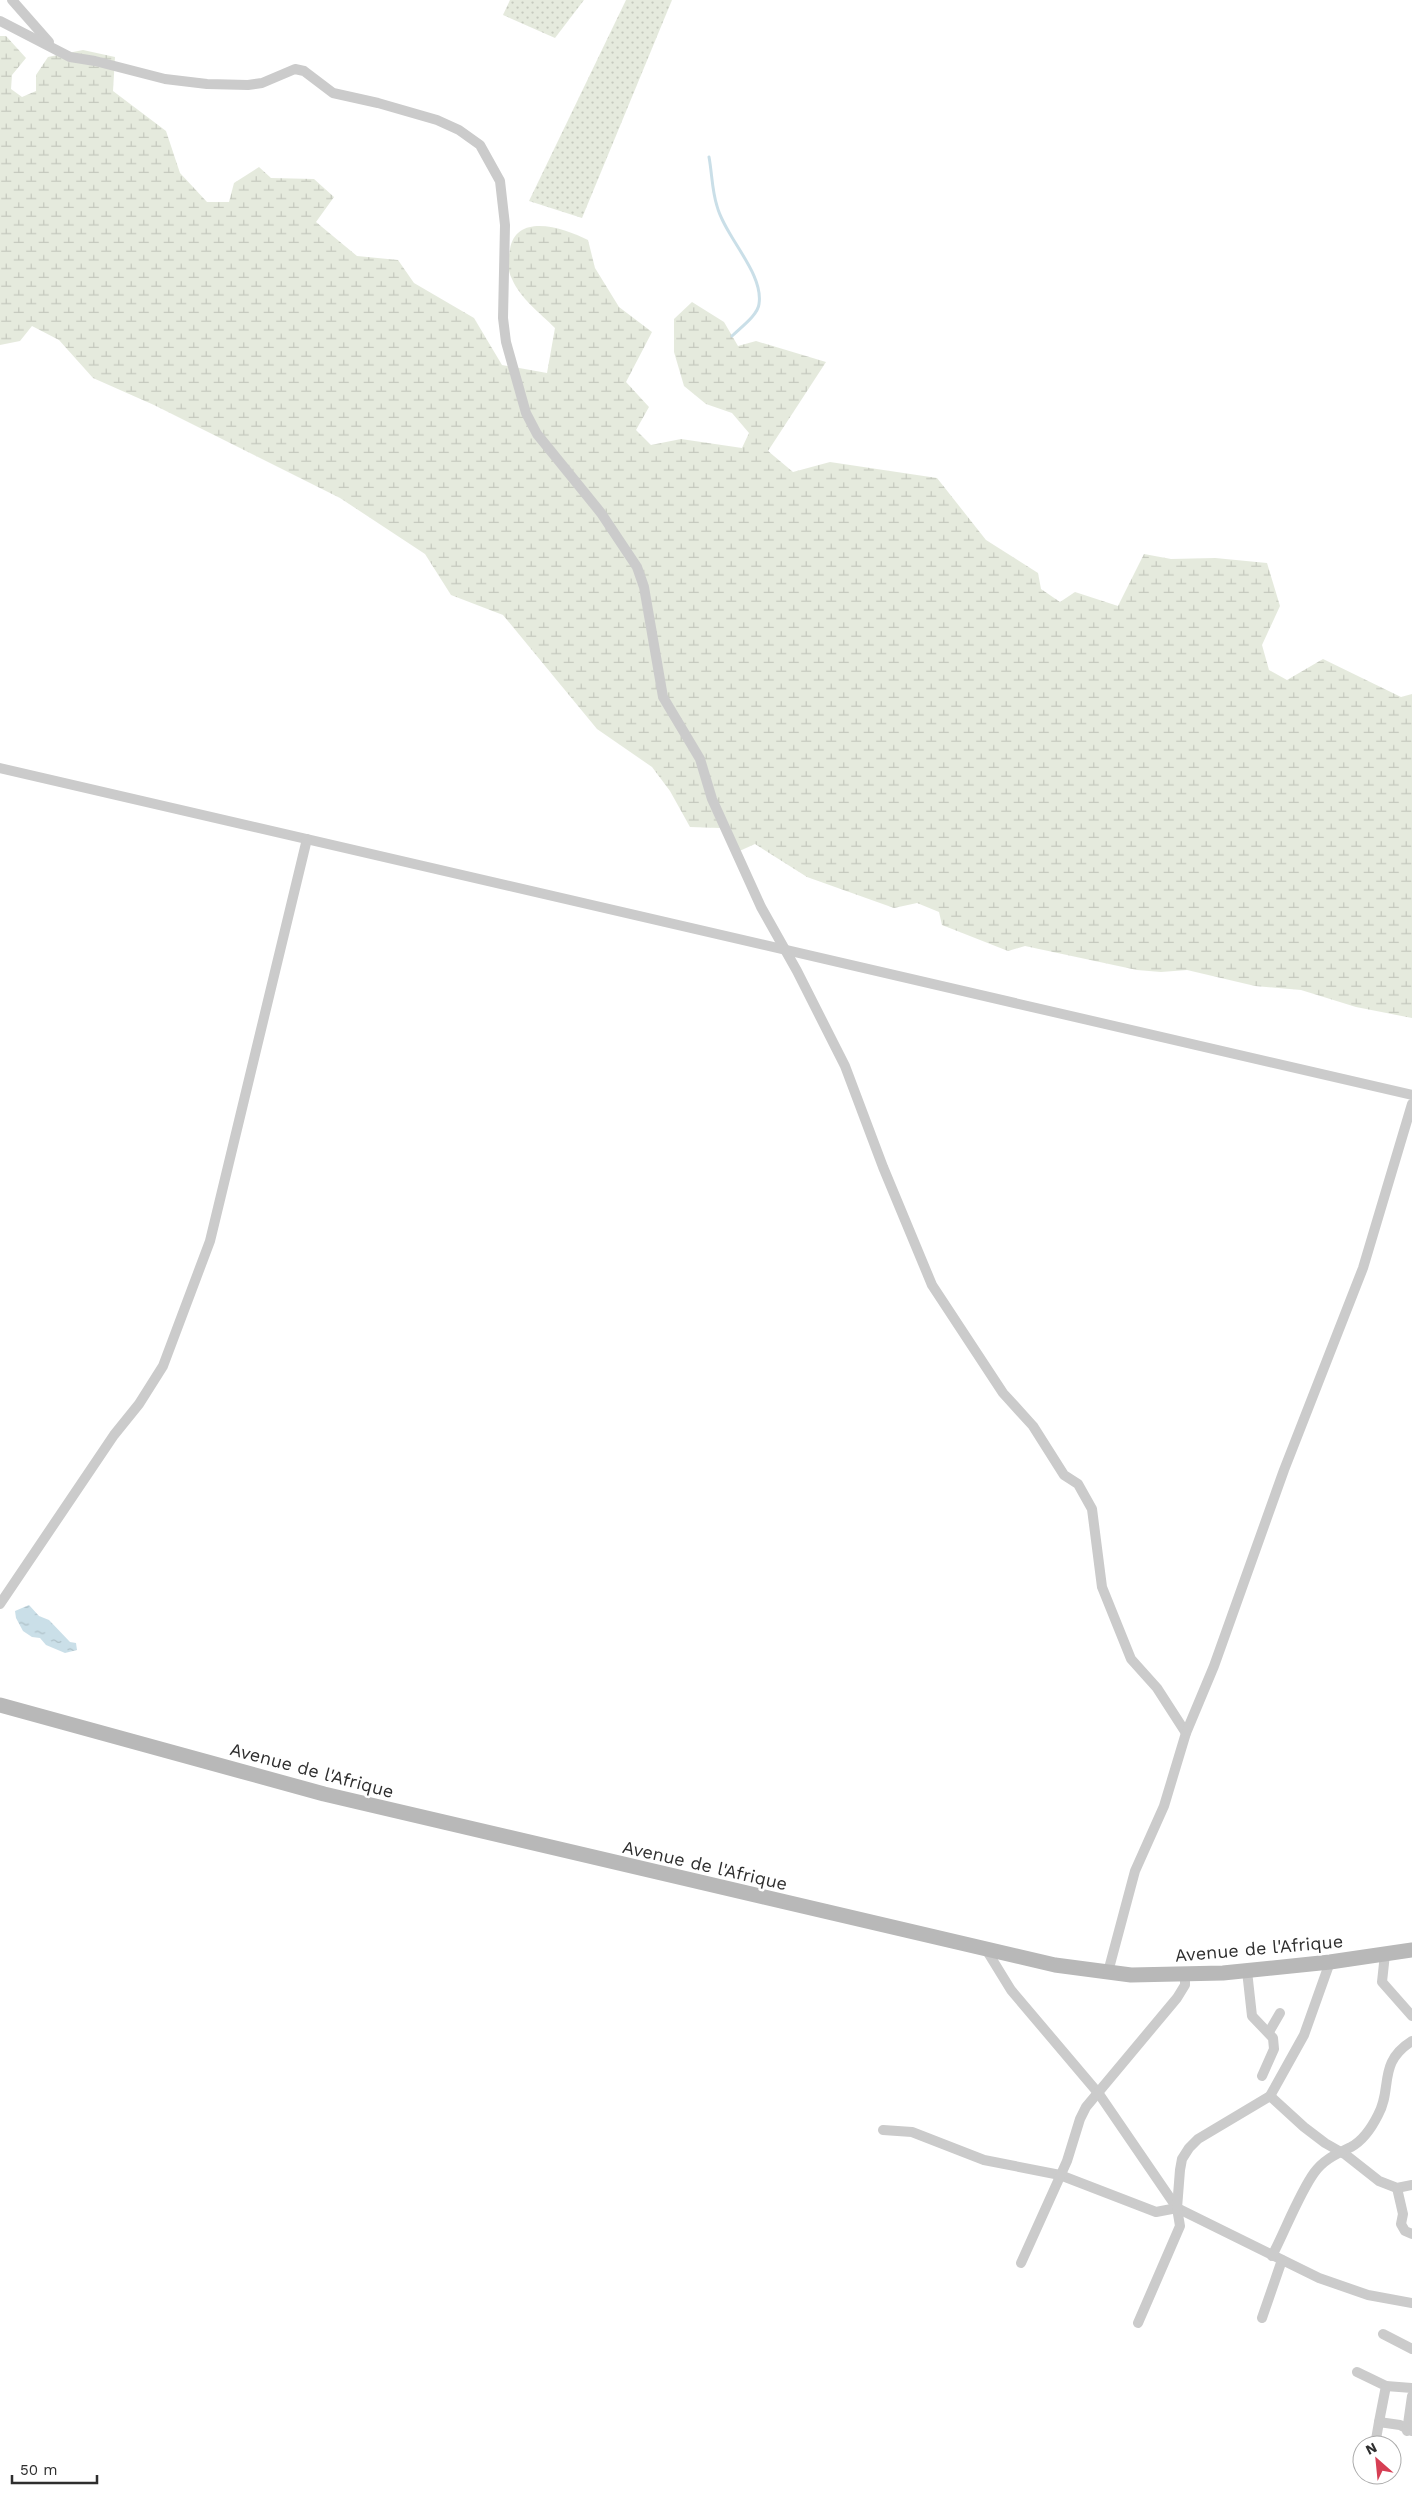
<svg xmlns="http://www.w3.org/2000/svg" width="1412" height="2495" font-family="'Work Sans',sans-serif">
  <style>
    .grass { fill: url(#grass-dots) }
    .wetland { fill: url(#wetland-marsh) }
    .water { fill: url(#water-ripples) }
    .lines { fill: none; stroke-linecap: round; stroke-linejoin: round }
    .stream { stroke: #cadfe8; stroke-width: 3 }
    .street { stroke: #cbcbcb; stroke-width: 10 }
    .secondary { stroke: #b8b8b8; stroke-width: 15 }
    .labels { text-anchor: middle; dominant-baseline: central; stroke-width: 5; stroke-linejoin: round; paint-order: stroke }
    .street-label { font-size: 18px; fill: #2e2e2e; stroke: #fff }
  </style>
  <defs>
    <pattern id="grass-dots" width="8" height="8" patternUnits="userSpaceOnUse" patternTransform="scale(1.25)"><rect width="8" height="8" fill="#e5eadd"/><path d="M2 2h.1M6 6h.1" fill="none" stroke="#c5c9be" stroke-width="1.8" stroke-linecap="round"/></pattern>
    <pattern id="wetland-marsh" width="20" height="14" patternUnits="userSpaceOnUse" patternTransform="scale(1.25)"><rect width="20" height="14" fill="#e5eadd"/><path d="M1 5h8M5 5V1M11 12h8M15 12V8" fill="none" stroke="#c5c9be"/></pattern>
    <pattern id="water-ripples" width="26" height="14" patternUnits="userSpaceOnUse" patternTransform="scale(1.25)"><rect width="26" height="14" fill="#cadfe8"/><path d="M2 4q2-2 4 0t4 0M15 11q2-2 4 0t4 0" fill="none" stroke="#aec0c7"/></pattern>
  </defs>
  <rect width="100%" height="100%" fill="#fff"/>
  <g class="grass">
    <polygon points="510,0 584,0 555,38 503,15"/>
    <polygon points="626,0 672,0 582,218 529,201"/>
  </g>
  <path class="wetland" d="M0 36H6L26 58 12 75 11 89 22 97 36 91V75L48 57 83 50 115 57 113 91 166 131 180 173 207 202H229L234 183 259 167 271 178 314 179 334 197 316 222 357 256 398 260 414 283 474 318 502 365 547 373 555 328C540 313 520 298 512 279 507 270 508 259 510 249 517 211 566 229 588 240L595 268 619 307 652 332 626 382 649 407 636 430 651 445 681 439 742 448 749 433 732 413 706 404 684 386 674 352V319L692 302 724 322 738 346 756 341 826 362 768 451 793 472 830 462 937 478 986 540 1038 573 1041 589 1060 602 1075 592 1118 606 1144 554 1171 559 1215 558 1267 563 1280 606 1262 645 1269 670 1287 680 1323 659 1401 697 1412 694V1018L1356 1007 1301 990 1255 986 1187 970 1161 972 1137 970 1025 946 1008 951 942 925 939 912 917 903 894 908 807 877 755 844 735 853 720 828 690 827 670 791 652 767 597 729 503 615 451 595 425 554 340 498 154 405 93 378 59 340 32 326 20 341 0 345Z"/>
  <polygon class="water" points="29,1605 39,1616 49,1620 70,1642 76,1643 77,1650 65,1653 46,1645 40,1638 32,1637 23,1631 16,1618 15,1611"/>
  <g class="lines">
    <path class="stream" d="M709 157C712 173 712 191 717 206 725 237 764 273 759 304 758 315 740 328 732 336"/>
    <g class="street">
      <polyline points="12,0 49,42"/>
      <polyline points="0,21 70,57 95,61 165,79 207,84 248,85 262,83 295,69 304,71 333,93 378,103 437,120 459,130 480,145 500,181 505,225 503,318 506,342 526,413 537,434 601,513 637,567 644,587 663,697 700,759 712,799 761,907 797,971 845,1066 883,1167 932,1285 1003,1393 1033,1426 1064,1475 1078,1484 1092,1509 1102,1587 1131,1659 1157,1688 1186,1733"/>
      <polyline points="0,768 1412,1095"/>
      <polyline points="0,1604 114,1435 139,1404 163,1366 210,1241 307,839"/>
      <polyline points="987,1951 1011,1990 1099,2094 1177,2208 1319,2278 1368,2295 1412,2303"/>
      <polyline points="1385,1954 1382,1982 1412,2016"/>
      <polyline points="1247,1971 1252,2016 1273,2038 1274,2049 1262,2076"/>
      <polyline points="1108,1972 1135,1871 1164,1806 1186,1733 1214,1666 1284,1470 1363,1268 1412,1104"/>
      <polyline points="1269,2032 1280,2013"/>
      <polyline points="1270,2096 1304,2127 1325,2143 1346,2155 1379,2181 1397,2188 1412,2185"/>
      <polyline points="883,2130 912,2132 984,2160 1060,2175 1156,2212 1177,2208"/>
      <polyline points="1397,2188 1403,2214 1401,2224 1405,2231 1412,2234"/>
      <path d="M1272 2256C1285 2231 1299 2194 1314 2173 1324 2159 1337 2154 1351 2147 1364 2140 1372 2127 1378 2115 1393 2088 1377 2063 1412 2041"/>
      <polyline points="1021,2263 1067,2161 1080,2119 1086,2107 1177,1998 1185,1985 1185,1974"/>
      <polyline points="1262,2318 1282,2260"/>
      <polyline points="1138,2323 1180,2226 1177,2208 1180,2170 1182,2159 1189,2148 1198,2139 1270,2096 1304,2035 1330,1962"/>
      <polyline points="1383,2334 1412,2349"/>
      <polyline points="1357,2372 1386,2386 1379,2422 1400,2425 1412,2431"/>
      <polyline points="1386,2386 1412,2388"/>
      <polyline points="1407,2431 1412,2396"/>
      <polyline points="1375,2445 1379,2422"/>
    </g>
    <polyline class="secondary" points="0,1705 324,1794 1055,1965 1131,1975 1223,1973 1330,1962 1412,1950"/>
  </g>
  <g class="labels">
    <g class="street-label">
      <text transform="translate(312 1770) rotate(15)">Avenue de l'Afrique</text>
      <text transform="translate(705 1865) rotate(13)">Avenue de l'Afrique</text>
      <text transform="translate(1259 1948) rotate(-5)">Avenue de l'Afrique</text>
    </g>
  </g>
  <g transform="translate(1377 2460) rotate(333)"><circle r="24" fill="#ffffff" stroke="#ababab"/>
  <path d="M0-4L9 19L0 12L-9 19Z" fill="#d63f54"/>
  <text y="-8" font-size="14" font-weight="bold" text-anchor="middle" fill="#2e2e2e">N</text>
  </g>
  <path d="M12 2475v8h85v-8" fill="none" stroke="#2e2e2e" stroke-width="2.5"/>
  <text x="20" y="2475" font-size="15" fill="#2e2e2e" stroke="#ffffff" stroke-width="4" paint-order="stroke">50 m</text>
</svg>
